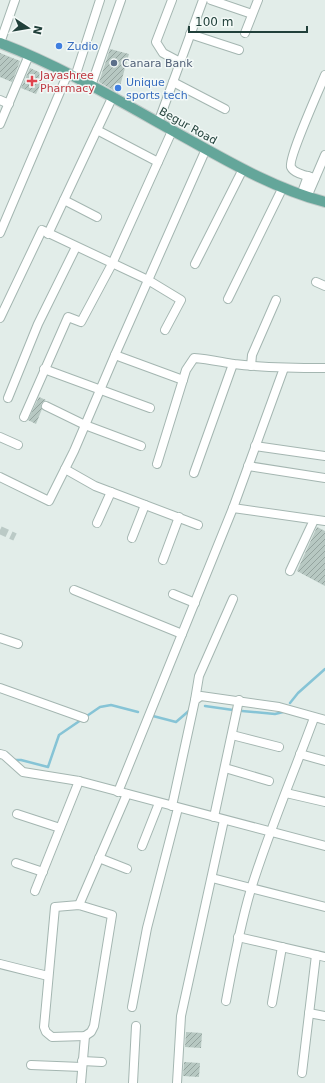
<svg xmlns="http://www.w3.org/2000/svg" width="325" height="1083" font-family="'DejaVu Sans',sans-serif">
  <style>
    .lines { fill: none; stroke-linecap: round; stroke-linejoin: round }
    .stream { stroke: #86c4d6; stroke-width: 2.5 }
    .building { fill: url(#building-hatch) }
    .minor-tunnel { stroke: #bbcac6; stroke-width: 8; stroke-dasharray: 8 4; stroke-linecap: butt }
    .minor-casing { stroke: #a4b6b1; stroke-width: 10 }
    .major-casing { stroke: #c1cac8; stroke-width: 12 }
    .minor { stroke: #fff; stroke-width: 8 }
    .major { stroke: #64a69a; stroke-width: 10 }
    .shop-dot { fill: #3f7fe0; stroke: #f3f9f7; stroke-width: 1.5 }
    .service-dot { fill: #5c6f8a; stroke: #f3f9f7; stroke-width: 1.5 }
    .health-dot { fill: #e0444e; stroke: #f3f9f7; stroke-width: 1.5 }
    .labels { text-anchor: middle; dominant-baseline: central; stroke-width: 3; stroke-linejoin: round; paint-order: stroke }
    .shop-label { font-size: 11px; fill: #366cbe; stroke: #f3f9f7; text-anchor: start }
    .service-label { font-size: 11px; fill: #4e5e75; stroke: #f3f9f7; text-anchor: start }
    .health-label { font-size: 11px; fill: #be3a42; stroke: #f3f9f7; text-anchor: start }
    .street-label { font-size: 11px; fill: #21403a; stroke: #f3f9f7 }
  </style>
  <defs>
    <pattern id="building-hatch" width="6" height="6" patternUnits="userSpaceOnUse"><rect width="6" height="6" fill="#b7c8c2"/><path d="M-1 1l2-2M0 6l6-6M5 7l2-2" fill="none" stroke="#94a49f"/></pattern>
  </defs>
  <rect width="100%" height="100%" fill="#e2ede9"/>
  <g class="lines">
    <g class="stream">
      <polyline points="290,703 298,693 325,669"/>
      <polyline points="205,706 233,710"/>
      <polyline points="242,711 275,714 283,712"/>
      <polyline points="153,716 176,722 191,709"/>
      <polyline points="12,760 21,760 48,767 59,735 100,707 111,705 138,712"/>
    </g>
  </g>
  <g class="building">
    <polygon points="110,49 129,54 118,93 99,82"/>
    <polygon points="0,53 20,61 12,82 0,77"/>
    <polygon points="30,68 45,75 36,94 21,88"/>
    <polygon points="39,397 46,400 41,404 42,409 36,424 28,420"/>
    <polygon points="317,527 325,531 325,586 297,571"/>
    <polygon points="186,1032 202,1033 201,1048 185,1047"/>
    <polygon points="184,1062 200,1063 199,1077 183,1076"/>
  </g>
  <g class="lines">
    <polyline class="minor-tunnel" points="0,530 15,537"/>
    <g class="minor-casing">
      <g id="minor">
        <polyline points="172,0 156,42 163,53 180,62"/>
        <polyline points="211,0 252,14"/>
        <polyline points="245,33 258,0"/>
        <polyline points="190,34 239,50"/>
        <polyline points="0,43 15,0"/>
        <polyline points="75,77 100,0"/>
        <polyline points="173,82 225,109"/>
        <polyline points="91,86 121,0"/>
        <polyline points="0,100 9,104"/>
        <polyline points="158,123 203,0"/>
        <polyline points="0,124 29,55"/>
        <polyline points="97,130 158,162"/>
        <path d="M315 178C308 176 294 174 291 167 288 158 320 88 325 75"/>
        <polyline points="301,195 308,176"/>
        <polyline points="307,197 325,155"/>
        <polyline points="64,200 97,217"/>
        <polyline points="0,233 68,73"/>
        <polyline points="48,234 112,98"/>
        <polyline points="195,264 243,169"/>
        <polyline points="316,282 325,286"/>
        <polyline points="228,299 283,187"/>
        <polyline points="0,318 42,230 148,280 181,300 165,330"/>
        <polyline points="115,355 183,380"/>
        <polyline points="251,366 252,355 276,300"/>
        <polyline points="44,369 150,408"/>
        <polyline points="8,398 38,324 76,247"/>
        <polyline points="46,406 85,425 141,446"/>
        <polyline points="24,417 68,317 81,322 112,264 172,131"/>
        <polyline points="0,437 18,445"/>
        <polyline points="255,446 325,456"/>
        <path d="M157 464 186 370 194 358C208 359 221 362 234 364 265 368 295 368 325 368"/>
        <polyline points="248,466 325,478"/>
        <polyline points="65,469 95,486 198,525"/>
        <polyline points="194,473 233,364"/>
        <polyline points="0,477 49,501 74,451 115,355 206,149"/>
        <polyline points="233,508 325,521"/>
        <polyline points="97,523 111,492"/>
        <polyline points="132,538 145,505"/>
        <polyline points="163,560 179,517"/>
        <polyline points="290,571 314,520"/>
        <polyline points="74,590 182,634"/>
        <polyline points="173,594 195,603"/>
        <polyline points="0,638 18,644"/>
        <polyline points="0,688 84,718"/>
        <polyline points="195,700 199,676 233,599"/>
        <polyline points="232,735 279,747"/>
        <polyline points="0,754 4,755 23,772 79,781 325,846"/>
        <polyline points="300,754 325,761"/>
        <polyline points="225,768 269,781"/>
        <polyline points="118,792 233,508 284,368"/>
        <polyline points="286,793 325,802"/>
        <polyline points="172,806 195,700 201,696 279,707 325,720"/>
        <polyline points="17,814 60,828"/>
        <polyline points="214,817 239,700"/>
        <polyline points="142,846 159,803"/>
        <polyline points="99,858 127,869"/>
        <polyline points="16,863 43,872"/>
        <polyline points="212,878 325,907"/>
        <polyline points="35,891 79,781"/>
        <polygon points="79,905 112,915 94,1026 91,1032 85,1036 52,1037 46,1032 44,1027 55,907"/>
        <polyline points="79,905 127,794"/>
        <polyline points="238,937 325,957"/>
        <polyline points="0,964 48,976"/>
        <path d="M226 1001C233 963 240 926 251 889 269 831 293 775 314 718"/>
        <polyline points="272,1003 282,947"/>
        <polyline points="132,1007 147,928 178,808"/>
        <polyline points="309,1013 325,1016"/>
        <polyline points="82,1061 102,1062"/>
        <polyline points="31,1065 82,1067"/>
        <polyline points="302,1073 316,955"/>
        <polyline points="81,1083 85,1036"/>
        <polyline points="133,1083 136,1026"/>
        <polyline points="177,1083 181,1016 224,820"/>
      </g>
    </g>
    <g class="major-casing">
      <path id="major" d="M0 43C68 69 131 108 195 143 236 166 279 190 325 202"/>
    </g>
    <use href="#minor" class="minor"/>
    <use href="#major" class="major"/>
  </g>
  <g class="shop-dot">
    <circle cx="59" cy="46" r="4"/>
    <circle cx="118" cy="88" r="4"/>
  </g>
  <circle class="service-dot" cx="114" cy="63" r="4"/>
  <path class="health-dot" d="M30 75h4v4h4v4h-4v4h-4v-4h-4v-4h4z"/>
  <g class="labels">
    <g class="shop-label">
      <text x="67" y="46">Zudio</text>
      <text x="126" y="82">Unique<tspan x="126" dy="13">sports tech</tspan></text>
    </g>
    <g class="service-label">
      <text x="122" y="63">Canara Bank</text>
    </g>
    <g class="health-label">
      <text x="40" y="75">Jayashree<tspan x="40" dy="13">Pharmacy</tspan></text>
    </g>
    <g class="street-label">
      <text transform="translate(188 126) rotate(29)">Begur Road</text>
    </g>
  </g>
  <g transform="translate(28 28) rotate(102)" stroke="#f3f9f7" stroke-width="3" paint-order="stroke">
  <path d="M0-3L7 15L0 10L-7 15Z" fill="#21403a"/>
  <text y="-6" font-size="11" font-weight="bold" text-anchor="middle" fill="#21403a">N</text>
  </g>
  <path d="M189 26v6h118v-6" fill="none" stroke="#21403a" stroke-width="2"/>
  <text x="195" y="26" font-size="12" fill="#21403a" stroke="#f3f9f7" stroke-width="3" paint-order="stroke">100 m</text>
</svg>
